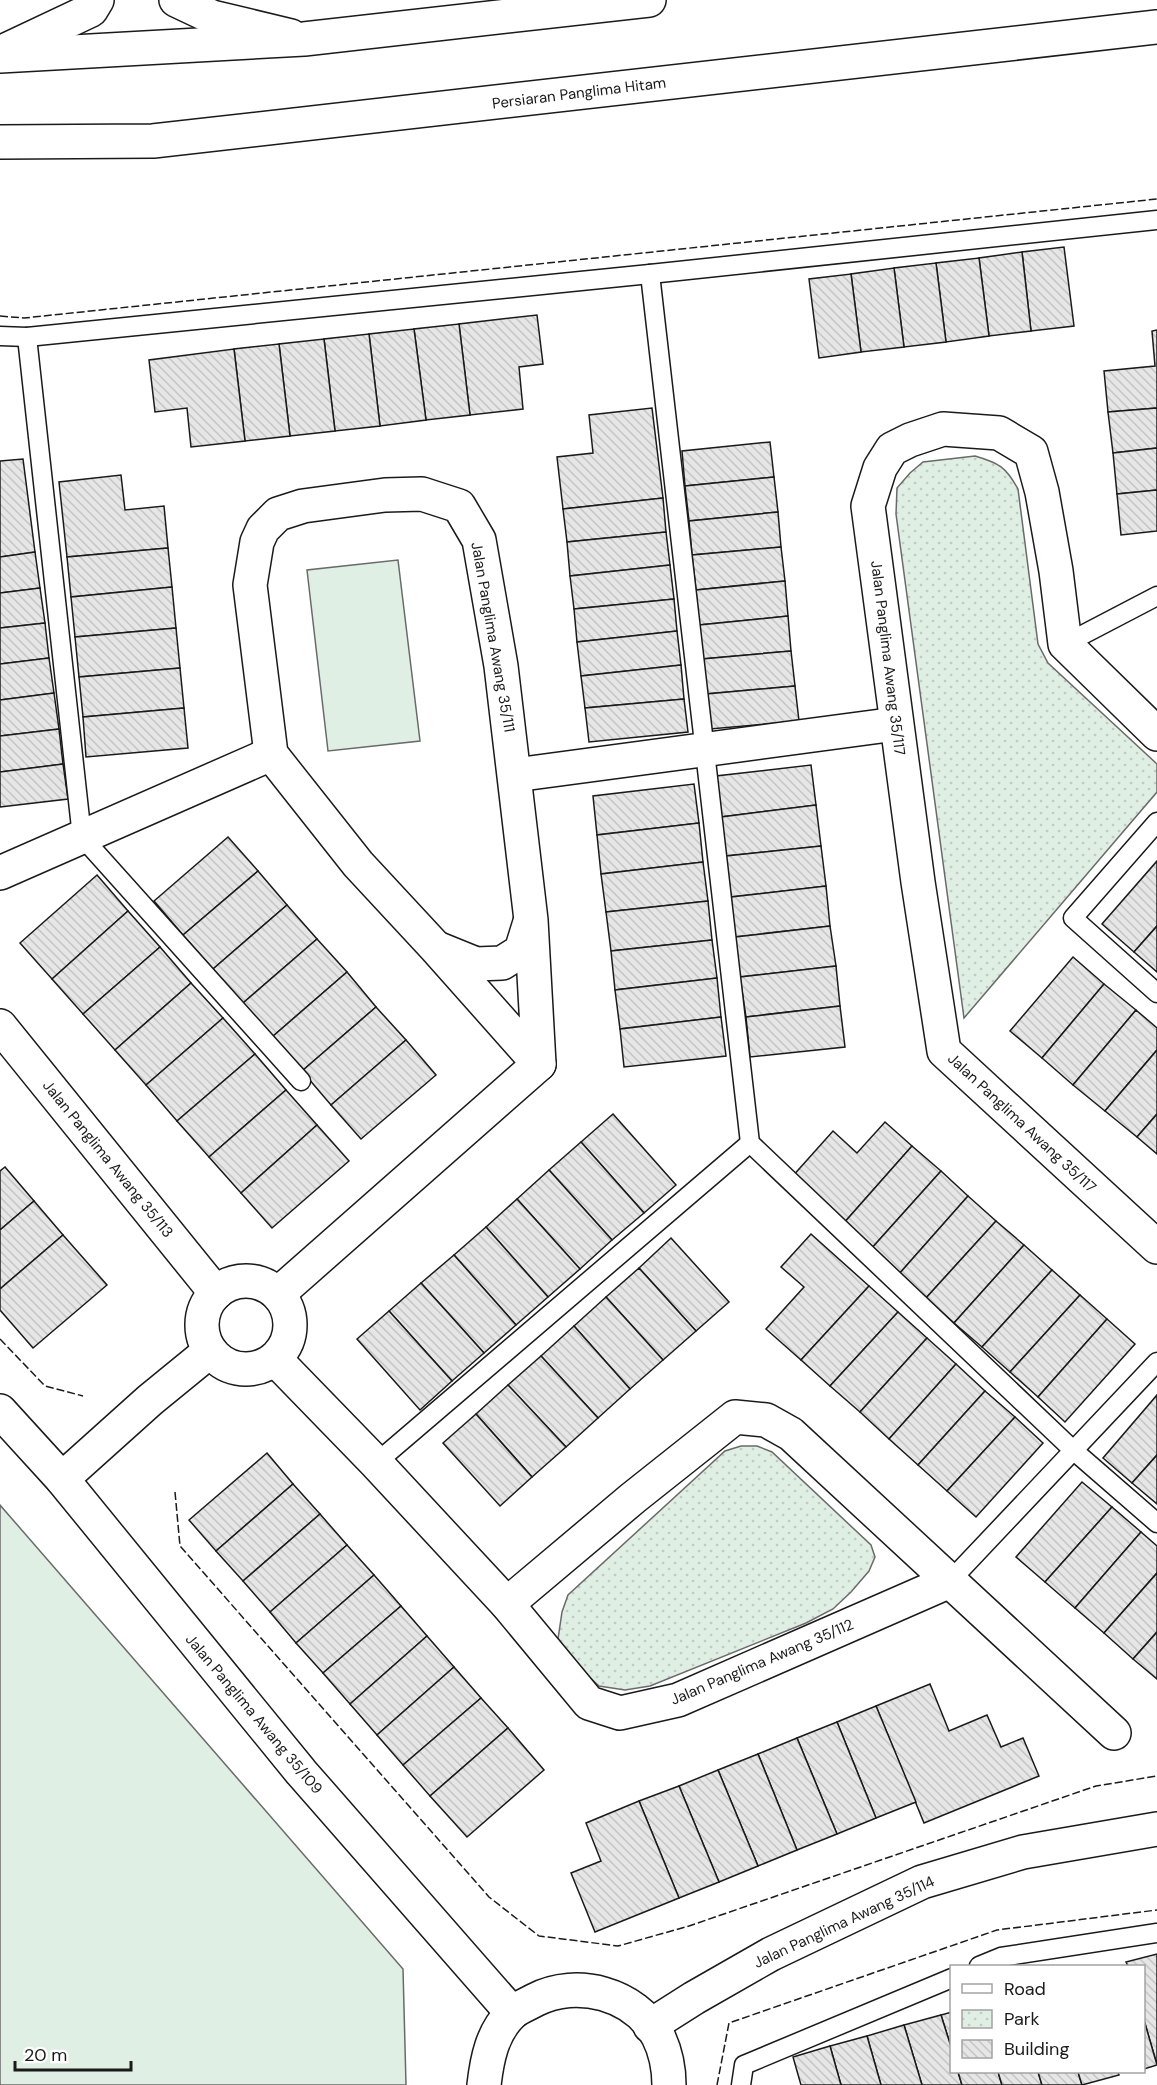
<svg xmlns="http://www.w3.org/2000/svg" width="1157" height="2085" font-family="'DM Sans',sans-serif">
  <style>
    .grass { fill: #e0efe3; stroke: #6a6a6a; stroke-width: 1.5 }
    .park { fill: url(#park-dots); stroke: #6a6a6a; stroke-width: 1.5 }
    .building { fill: url(#building-back-hatch); stroke: #1a1a1a; stroke-width: 1.5 }
    .lines { fill: none; stroke-linecap: round; stroke-linejoin: round }
    .lane-casing { stroke: #1a1a1a; stroke-width: 21 }
    .street-casing { stroke: #1a1a1a; stroke-width: 36 }
    .secondary-casing { stroke: #1a1a1a; stroke-width: 36 }
    .lane { stroke: #fff; stroke-width: 18 }
    .street { stroke: #fff; stroke-width: 33 }
    .secondary { stroke: #fff; stroke-width: 33 }
    .fence { stroke: #1a1a1a; stroke-width: 1.5; stroke-dasharray: 8 3; stroke-linecap: butt }
    .labels { text-anchor: middle; dominant-baseline: central; stroke-width: 4.5; stroke-linejoin: round; paint-order: stroke }
    .street-label { font-size: 15px; fill: #1a1a1a; stroke: #fff }
  </style>
  <defs>
    <pattern id="park-dots" width="8" height="8" patternUnits="userSpaceOnUse" patternTransform="scale(1.5)"><rect width="8" height="8" fill="#e0efe3"/><path d="M2 2h.1M6 6h.1" fill="none" stroke="#c0ccc2" stroke-width="1.8" stroke-linecap="round"/></pattern>
    <pattern id="building-back-hatch" width="6" height="6" patternUnits="userSpaceOnUse" patternTransform="scale(1.5)"><rect width="6" height="6" fill="#e6e6e6"/><path d="M-1 5l2 2M0 0l6 6M5-1l2 2" fill="none" stroke="#c5c5c5"/></pattern>
  </defs>
  <rect width="100%" height="100%" fill="#fff"/>
  <g class="grass">
    <polygon points="398,560 420,741 328,751 307,570"/>
    <polygon points="0,1505 403,1969 406,2085 0,2085"/>
  </g>
  <g class="park">
    <path d="M975 456C999 463 1006 467 1018 489L1038 644 1048 663 1157 764V792L964 1018 896 514 897 488 910 473 923 462Z"/>
    <polygon points="741,1446 757,1446 772,1452 871,1545 875,1557 869,1571 851,1592 833,1609 806,1623 650,1686 625,1690 599,1686 569,1658 558,1639 562,1612 568,1595 725,1451"/>
  </g>
  <g class="building">
    <polygon points="1064,247 1074,326 1031,331 1022,252"/>
    <polygon points="1022,252 1031,331 989,336 979,258"/>
    <polygon points="979,258 989,336 946,342 936,263"/>
    <polygon points="936,263 946,342 904,347 894,268"/>
    <polygon points="894,268 904,347 861,352 851,274"/>
    <polygon points="851,274 861,352 819,358 809,279"/>
    <polygon points="537,315 543,364 519,367 523,409 470,415 459,324"/>
    <polygon points="459,324 470,415 426,420 414,329"/>
    <polygon points="414,329 426,420 380,426 369,334"/>
    <polygon points="1157,330 1157,408 1108,412 1104,371 1155,366 1152,331"/>
    <polygon points="369,334 380,426 335,431 324,339"/>
    <polygon points="324,339 335,431 290,436 279,344"/>
    <polygon points="279,344 290,436 245,441 234,349"/>
    <polygon points="234,349 245,441 191,447 187,408 155,412 149,360"/>
    <polygon points="652,408 663,498 563,509 557,457 593,453 589,415"/>
    <polygon points="1157,408 1157,448 1113,453 1108,412"/>
    <polygon points="770,442 774,477 685,486 682,451"/>
    <polygon points="1157,448 1157,490 1117,494 1113,453"/>
    <polygon points="23,459 35,552 0,557 0,461"/>
    <polygon points="121,475 125,510 164,506 168,548 67,557 59,482"/>
    <polygon points="774,477 778,512 689,521 685,486"/>
    <polygon points="1157,490 1157,531 1121,535 1117,494"/>
    <polygon points="663,498 666,532 567,542 563,509"/>
    <polygon points="778,512 781,547 692,555 689,521"/>
    <polygon points="666,532 670,565 570,576 567,542"/>
    <polygon points="781,547 785,581 696,590 692,555"/>
    <polygon points="168,548 172,587 71,597 67,557"/>
    <polygon points="35,552 40,588 0,593 0,557"/>
    <polygon points="670,565 674,599 574,609 570,576"/>
    <polygon points="785,581 788,616 699,625 696,590"/>
    <polygon points="172,587 176,628 75,637 71,597"/>
    <polygon points="40,588 45,623 0,628 0,593"/>
    <polygon points="674,599 677,631 577,642 574,609"/>
    <polygon points="788,616 791,651 702,659 699,625"/>
    <polygon points="45,623 49,658 0,664 0,628"/>
    <polygon points="176,628 180,668 79,677 75,637"/>
    <polygon points="677,631 681,665 581,676 577,642"/>
    <polygon points="791,651 795,686 706,694 702,659"/>
    <polygon points="49,658 54,693 0,700 0,664"/>
    <polygon points="681,665 684,699 585,708 581,676"/>
    <polygon points="180,668 184,708 83,717 79,677"/>
    <polygon points="795,686 799,721 710,729 706,694"/>
    <polygon points="54,693 59,729 0,736 0,700"/>
    <polygon points="684,699 688,732 589,742 585,708"/>
    <polygon points="184,708 188,748 86,757 83,717"/>
    <polygon points="59,729 63,764 0,772 0,736"/>
    <polygon points="63,764 68,799 0,807 0,772"/>
    <polygon points="811,765 816,805 721,817 716,776"/>
    <polygon points="694,784 699,823 597,835 593,796"/>
    <polygon points="816,805 821,846 726,856 721,817"/>
    <polygon points="699,823 703,862 601,874 597,835"/>
    <polygon points="228,837 258,871 183,935 154,901"/>
    <polygon points="821,846 826,886 731,897 726,856"/>
    <polygon points="1157,861 1157,926 1134,952 1102,924"/>
    <polygon points="703,862 708,901 606,912 601,874"/>
    <polygon points="258,871 287,905 213,969 183,935"/>
    <polygon points="97,875 128,911 52,979 20,943"/>
    <polygon points="826,886 830,926 735,937 731,897"/>
    <polygon points="708,901 712,940 611,951 606,912"/>
    <polygon points="287,905 317,939 243,1003 213,969"/>
    <polygon points="128,911 160,947 83,1014 52,979"/>
    <polygon points="830,926 836,966 740,977 735,937"/>
    <polygon points="1157,926 1157,972 1134,952"/>
    <polygon points="317,939 347,972 272,1037 243,1003"/>
    <polygon points="712,940 717,978 615,990 611,951"/>
    <polygon points="160,947 191,983 115,1050 83,1014"/>
    <polygon points="1073,957 1104,984 1042,1058 1010,1031"/>
    <polygon points="836,966 840,1006 746,1017 740,977"/>
    <polygon points="347,972 376,1007 302,1071 272,1037"/>
    <polygon points="717,978 721,1017 620,1029 615,990"/>
    <polygon points="191,983 223,1018 146,1085 115,1050"/>
    <polygon points="1104,984 1136,1010 1073,1085 1042,1058"/>
    <polygon points="840,1006 845,1047 750,1057 746,1017"/>
    <polygon points="376,1007 406,1040 331,1105 302,1071"/>
    <polygon points="1136,1010 1157,1028 1157,1050 1105,1111 1073,1085"/>
    <polygon points="721,1017 726,1056 624,1067 620,1029"/>
    <polygon points="223,1018 255,1054 177,1121 146,1085"/>
    <polygon points="406,1040 436,1075 361,1139 331,1105"/>
    <polygon points="1157,1050 1157,1114 1137,1137 1105,1111"/>
    <polygon points="255,1054 286,1090 209,1157 177,1121"/>
    <polygon points="286,1090 317,1125 241,1193 209,1157"/>
    <polygon points="613,1114 676,1185 644,1213 581,1142"/>
    <polygon points="1157,1114 1157,1154 1137,1137"/>
    <polygon points="885,1122 912,1146 843,1224 791,1178 833,1131 857,1153"/>
    <polygon points="317,1125 349,1161 272,1228 241,1193"/>
    <polygon points="581,1142 644,1213 612,1240 549,1170"/>
    <polygon points="912,1146 941,1171 871,1249 843,1224"/>
    <polygon points="5,1167 34,1201 0,1230 0,1171"/>
    <polygon points="549,1170 612,1240 580,1269 517,1199"/>
    <polygon points="941,1171 968,1196 899,1274 871,1249"/>
    <polygon points="968,1196 996,1221 926,1298 899,1274"/>
    <polygon points="517,1199 580,1269 548,1297 486,1227"/>
    <polygon points="34,1201 63,1235 0,1289 0,1230"/>
    <polygon points="996,1221 1024,1245 954,1323 926,1298"/>
    <polygon points="486,1227 548,1297 516,1325 454,1255"/>
    <polygon points="811,1234 869,1286 801,1360 766,1329 804,1287 781,1267"/>
    <polygon points="63,1235 107,1285 33,1348 0,1310 0,1289"/>
    <polygon points="671,1238 729,1302 696,1331 639,1268"/>
    <polygon points="1024,1245 1052,1270 982,1347 954,1323"/>
    <polygon points="454,1255 516,1325 484,1353 421,1283"/>
    <polygon points="639,1268 696,1331 663,1360 606,1297"/>
    <polygon points="1052,1270 1080,1295 1010,1372 982,1347"/>
    <polygon points="421,1283 484,1353 452,1381 389,1311"/>
    <polygon points="869,1286 898,1312 830,1386 801,1360"/>
    <polygon points="1080,1295 1107,1319 1038,1397 1010,1372"/>
    <polygon points="606,1297 663,1360 630,1389 574,1326"/>
    <polygon points="389,1311 452,1381 420,1410 357,1339"/>
    <polygon points="898,1312 927,1338 860,1412 830,1386"/>
    <polygon points="1107,1319 1135,1344 1065,1422 1038,1397"/>
    <polygon points="574,1326 630,1389 598,1418 541,1356"/>
    <polygon points="927,1338 956,1364 889,1439 860,1412"/>
    <polygon points="541,1356 598,1418 566,1447 508,1385"/>
    <polygon points="956,1364 985,1391 918,1465 889,1439"/>
    <polygon points="508,1385 566,1447 532,1477 476,1414"/>
    <polygon points="985,1391 1015,1417 947,1491 918,1465"/>
    <polygon points="1157,1395 1157,1455 1132,1483 1103,1458"/>
    <polygon points="476,1414 532,1477 500,1506 443,1443"/>
    <polygon points="1015,1417 1043,1443 976,1517 947,1491"/>
    <polygon points="267,1453 293,1484 216,1551 189,1520"/>
    <polygon points="1157,1455 1157,1504 1132,1483"/>
    <polygon points="1082,1482 1112,1507 1045,1582 1016,1557"/>
    <polygon points="293,1484 320,1514 243,1581 216,1551"/>
    <polygon points="1112,1507 1141,1532 1075,1608 1045,1582"/>
    <polygon points="320,1514 347,1545 270,1612 243,1581"/>
    <polygon points="1141,1532 1157,1546 1157,1573 1104,1633 1075,1608"/>
    <polygon points="347,1545 374,1575 296,1643 270,1612"/>
    <polygon points="1157,1573 1157,1632 1133,1659 1104,1633"/>
    <polygon points="374,1575 401,1606 323,1673 296,1643"/>
    <polygon points="401,1606 427,1636 350,1704 323,1673"/>
    <polygon points="1157,1632 1157,1679 1133,1659"/>
    <polygon points="427,1636 454,1667 377,1735 350,1704"/>
    <polygon points="454,1667 481,1698 403,1765 377,1735"/>
    <polygon points="930,1684 949,1731 987,1715 1001,1747 1023,1738 1039,1776 924,1823 876,1706"/>
    <polygon points="481,1698 508,1728 430,1796 403,1765"/>
    <polygon points="876,1706 916,1802 876,1818 837,1722"/>
    <polygon points="837,1722 876,1818 837,1834 797,1738"/>
    <polygon points="508,1728 544,1770 467,1837 430,1796"/>
    <polygon points="797,1738 837,1834 797,1850 758,1754"/>
    <polygon points="758,1754 797,1850 758,1866 718,1770"/>
    <polygon points="718,1770 758,1866 719,1882 679,1786"/>
    <polygon points="679,1786 719,1882 679,1898 639,1801"/>
    <polygon points="639,1801 679,1898 595,1932 571,1873 601,1861 586,1823"/>
    <polygon points="1157,1954 1157,2065 1144,2020 1144,1966 1128,1966 1126,1962"/>
    <polygon points="952,2012 952,2050 941,2015"/>
    <polygon points="941,2015 952,2050 952,2072 958,2072 962,2085 922,2085 904,2025"/>
    <polygon points="1144,2020 1157,2065 1144,2069"/>
    <polygon points="904,2025 922,2085 881,2085 867,2036"/>
    <polygon points="867,2036 881,2085 841,2085 830,2046"/>
    <polygon points="830,2046 841,2085 801,2085 793,2057"/>
    <polygon points="958,2072 998,2072 1002,2085 962,2085"/>
    <polygon points="998,2072 1038,2072 1042,2085 1002,2085"/>
    <polygon points="1038,2072 1078,2072 1082,2085 1042,2085"/>
    <polygon points="1078,2072 1118,2072 1119,2075 1082,2085"/>
  </g>
  <g class="lines">
    <g class="lane-casing">
      <g id="lane">
        <polyline points="650,274 750,1143 1073,1450 1157,1523"/>
        <polyline points="0,336 27,337 650,274 1157,220"/>
        <polyline points="27,337 82,837 301,1081"/>
        <polyline points="1065,644 1157,596"/>
        <polyline points="1157,822 1073,918 1157,993"/>
        <polyline points="376,1463 750,1143"/>
        <polyline points="950,1581 1157,1362"/>
        <polyline points="979,1966 1001,1957 1157,1933"/>
        <polyline points="741,2085 744,2065 952,1978"/>
      </g>
    </g>
    <g class="street-casing">
      <g id="street">
        <polyline points="176,0 212,17 291,36"/>
        <polyline points="0,53 91,10 97,0"/>
        <polygon points="422,494 459,506 479,540 501,666 531,920 539,1064 436,948 358,864 271,754 250,585 257,542 263,529 278,514 303,506 385,495"/>
        <polyline points="1157,734 1065,644 1056,571 1042,492 1031,452 999,433 943,429 910,440 892,449 880,468 868,506 918,882 944,1051 1157,1247"/>
        <polyline points="515,775 896,724"/>
        <polyline points="0,873 271,754"/>
        <polyline points="439,949 476,964 502,963 521,951 530,922"/>
        <polyline points="0,1026 216,1293"/>
        <circle cx="246" cy="1325" r="44"/>
        <polyline points="278,1294 539,1064"/>
        <polyline points="275,1359 376,1463 507,1604 589,1703 620,1713 678,1700 950,1581"/>
        <polyline points="62,1479 150,1400 210,1351"/>
        <polyline points="507,1604 633,1498 735,1417 766,1420 791,1434 1114,1733"/>
      </g>
    </g>
    <g class="secondary-casing">
      <g id="secondary">
        <polyline points="0,56 304,39 649,0"/>
        <polyline points="0,142 153,141 1157,27"/>
        <polyline points="0,1411 62,1479 301,1772 512,2013"/>
        <polyline points="650,2026 694,1998 771,1954 922,1882 1023,1852 1157,1829"/>
        <path d="M484 2085C487 2059 492 2033 511 2014 517 2008 528 2004 535 2000 577 1978 635 1994 658 2036 666 2052 669 2068 669 2085"/>
      </g>
    </g>
    <use href="#lane" class="lane"/>
    <use href="#street" class="street"/>
    <use href="#secondary" class="secondary"/>
    <g class="fence">
      <polyline points="0,316 24,318 1157,199"/>
      <polyline points="0,1339 45,1386 83,1396"/>
      <polyline points="175,1492 180,1546 489,1897 539,1936 618,1946 689,1926 1096,1786 1157,1776"/>
      <polyline points="717,2085 729,2023 997,1930 1157,1910"/>
    </g>
  </g>
  <g class="labels">
    <g class="street-label">
      <text transform="translate(579 93) rotate(-7)">Persiaran Panglima Hitam</text>
      <text transform="translate(493 637) rotate(80)">Jalan Panglima Awang 35/111</text>
      <text transform="translate(888 658) rotate(83)">Jalan Panglima Awang 35/117</text>
      <text transform="translate(1022 1123) rotate(43)">Jalan Panglima Awang 35/117</text>
      <text transform="translate(108 1159) rotate(51)">Jalan Panglima Awang 35/113</text>
      <text transform="translate(762 1662) rotate(-23)">Jalan Panglima Awang 35/112</text>
      <text transform="translate(254 1714) rotate(50)">Jalan Panglima Awang 35/109</text>
      <text transform="translate(844 1922) rotate(-25)">Jalan Panglima Awang 35/114</text>
    </g>
  </g>
  <rect x="950" y="1965" width="195" height="108" fill="#ffffff" stroke="#a3a3a3" stroke-width="1.5"/>
  <rect x="962" y="1984" width="30" height="9" fill="#ffffff" stroke="#a3a3a3" stroke-width="1.5"/>
  <text x="1004" y="1995" font-size="18" fill="#1a1a1a">Road</text>
  <rect x="962" y="2010" width="30" height="18" fill="url(#park-dots)" stroke="#a3a3a3" stroke-width="1.5"/>
  <text x="1004" y="2025" font-size="18" fill="#1a1a1a">Park</text>
  <rect x="962" y="2040" width="30" height="18" fill="url(#building-back-hatch)" stroke="#a3a3a3" stroke-width="1.5"/>
  <text x="1004" y="2055" font-size="18" fill="#1a1a1a">Building</text>
  <path d="M15 2061v9h116v-9" fill="none" stroke="#1a1a1a" stroke-width="3"/>
  <text x="24" y="2061" font-size="18" fill="#1a1a1a" stroke="#ffffff" stroke-width="4.5" paint-order="stroke">20 m</text>
</svg>
